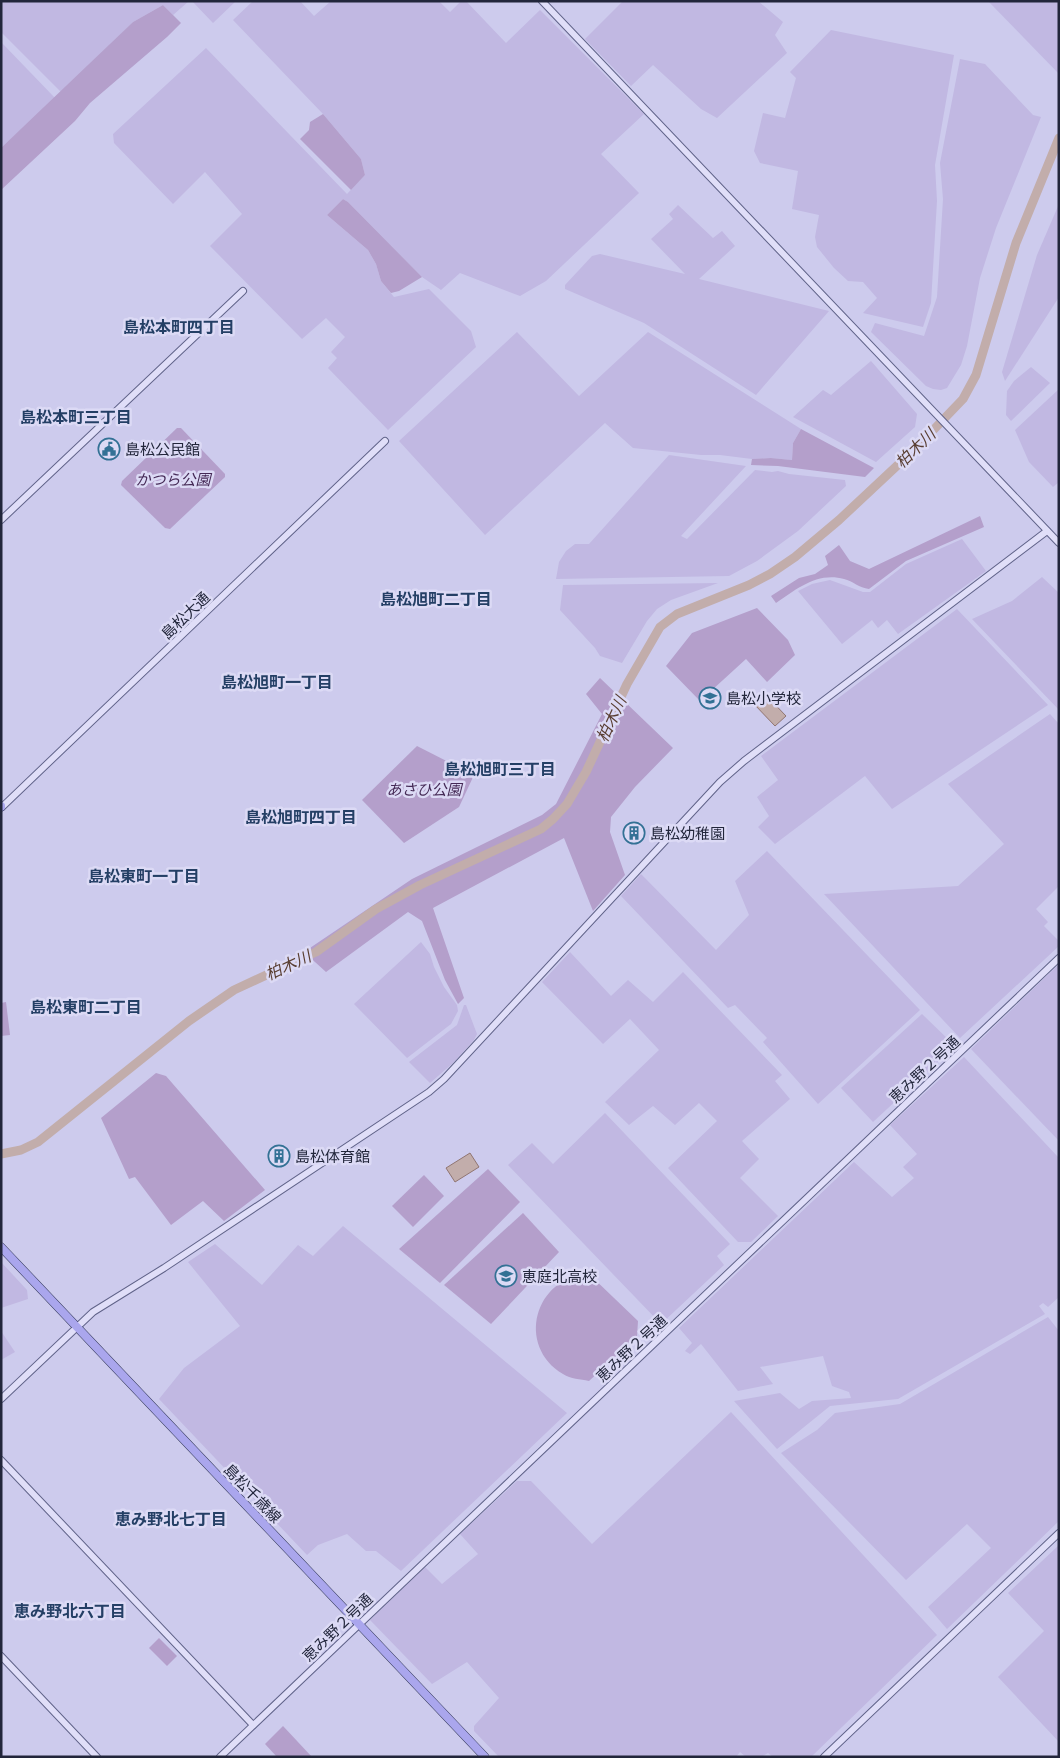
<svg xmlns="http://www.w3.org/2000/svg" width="1060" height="1758" font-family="'Noto Serif','Noto Sans JP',serif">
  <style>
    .farmland { fill: #c1b8e2 }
    .green { fill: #b49fcb }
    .water { fill: #c2adab; stroke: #907571 }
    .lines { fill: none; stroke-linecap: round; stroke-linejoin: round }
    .river { stroke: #c2adab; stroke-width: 9 }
    .minor-casing { stroke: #606389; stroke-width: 8 }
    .major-casing { stroke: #333958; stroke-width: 9 }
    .minor { stroke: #e0def8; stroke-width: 6 }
    .major { stroke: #aaa6ed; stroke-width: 8 }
    .labels { text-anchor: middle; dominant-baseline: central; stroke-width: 5; stroke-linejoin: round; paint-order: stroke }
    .poi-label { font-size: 15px; fill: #22263b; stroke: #dcdaf5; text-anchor: start }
    .park-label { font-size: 15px; font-style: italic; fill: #452a56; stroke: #dcdaf5 }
    .street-label { font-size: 15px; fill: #22263b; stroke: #dcdaf5 }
    .neighbourhood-label { font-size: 16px; font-weight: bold; fill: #243f65; stroke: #dcdaf5 }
    .water-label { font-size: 16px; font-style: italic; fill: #593e32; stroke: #dcdaf5 }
  </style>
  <rect width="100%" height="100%" fill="#cdcbed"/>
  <g class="farmland">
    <polygon points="1,1 189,1 173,15 163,5 133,22 61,92 1,32"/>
    <polygon points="192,1 236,1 213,23"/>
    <polygon points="253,1 300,1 314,16 331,1 439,1 450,12 461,1 466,1 506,43 540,10 644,114 601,154 639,193 546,281 520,296 460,273 441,290 422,277 348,202 343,199 327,215 368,250 376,264 381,281 394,297 429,289 471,331 476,347 388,430 328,368 337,358 331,352 345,337 326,318 302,339 210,246 242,214 205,172 173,204 114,143 113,134 206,48 347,194 365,175 361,159 323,114 233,20"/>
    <polygon points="623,1 758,1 783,22 775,35 787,53 717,118 701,109 653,65 631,86 585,39"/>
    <polygon points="988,1 1059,1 1059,74"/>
    <polygon points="831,30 954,55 935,165 937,201 931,303 923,327 863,313 877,298 863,282 848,281 834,268 817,247 815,237 819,215 792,209 798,171 760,163 754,151 763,113 785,118 796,78 790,72"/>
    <polygon points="1,42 55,98 1,148"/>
    <polygon points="960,59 985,64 1033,115 1041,117 996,228 980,278 967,346 961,365 947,388 941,390 933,389 926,386 871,332 875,323 924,336 937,297 943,199 940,163"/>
    <polygon points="1059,204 1059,297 1005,381 1002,372 1037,255"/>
    <polygon points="678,205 713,238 722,231 735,246 699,279 829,311 756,395 644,323 565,289 565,285 592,256 600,254 685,274 651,239 673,219 669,214"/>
    <polygon points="517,332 579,396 648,332 801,429 793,443 792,460 771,458 752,459 720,455 701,455 633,448 605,423 485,535 399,441"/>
    <polygon points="871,361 917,414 915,427 876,462 793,417 823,390 831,395"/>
    <polygon points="1031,367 1050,383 1011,421 1006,415 1007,391 1014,381"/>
    <polygon points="1059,389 1059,482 1053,487 1029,462 1015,430"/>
    <polygon points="669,455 746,466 681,536 687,539 755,470 772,472 778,471 789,474 845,480 846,486 798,531 757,561 729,576 556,579 559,562 566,551 575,544 589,544"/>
    <polygon points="962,539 986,571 898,634 887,620 878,628 872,620 842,644 798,591 812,584 830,580 863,592 870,592 906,564"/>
    <polygon points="1042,577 1059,593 1059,710 972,619 1012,601"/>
    <polygon points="718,583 671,600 657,609 647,621 622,663 600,656 595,648 560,610 563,585"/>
    <polygon points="957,609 1048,705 892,809 865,776 775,844 758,827 769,816 757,797 778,780 761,756"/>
    <polygon points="1050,714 1059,724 1059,886 1036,909 1048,922 1044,926 1059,941 1059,946 960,1038 824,894 958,886 1004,844 948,784"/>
    <polygon points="767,851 920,1010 818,1104 763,1042 767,1038 735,1005 728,1008 621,896 641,874 716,950 749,915 735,881"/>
    <polygon points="421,942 430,954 434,967 444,987 457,1005 458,1011 451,1024 407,1058 354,1004"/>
    <polygon points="570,952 611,996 628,980 653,1002 683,972 782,1075 775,1081 790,1099 742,1141 759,1159 740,1178 778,1216 751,1242 738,1242 668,1168 717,1121 699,1103 675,1125 653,1106 629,1125 605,1102 659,1050 630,1019 603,1044 542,982"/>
    <polygon points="1058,965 1059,966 1059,1141 971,1049"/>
    <polygon points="464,1005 466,1005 477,1034 474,1040 453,1063 430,1083 409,1062 457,1025"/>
    <polygon points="922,1014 955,1046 873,1122 841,1088"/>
    <polygon points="964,1057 1059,1158 1059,1297 1048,1307 1043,1303 1039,1306 1045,1314 898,1399 830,1406 777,1449 734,1401 780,1393 799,1409 812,1401 851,1398 849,1392 832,1386 823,1356 760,1367 773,1384 738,1391 701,1344 690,1354 685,1351 692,1343 679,1328 854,1162 892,1197 914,1178 903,1167 917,1154 890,1125"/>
    <polygon points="605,1113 730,1244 717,1256 724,1265 661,1324 508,1165 532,1143 553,1164"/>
    <polygon points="343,1226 567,1413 401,1571 376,1551 366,1551 347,1534 318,1545 307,1555 159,1399 184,1368 240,1326 188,1262 215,1244 262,1285 298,1245 313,1256"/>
    <polygon points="1,1262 27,1290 28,1299 1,1308"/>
    <polygon points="1048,1317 1059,1331 1059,1521 947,1629 928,1607 991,1548 967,1524 906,1580 781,1453 817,1430 835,1413 900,1404"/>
    <polygon points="1,1331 15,1352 1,1360"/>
    <polygon points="731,1412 937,1635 811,1757 773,1757 768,1753 761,1757 746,1757 740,1752 736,1757 499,1757 474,1731 474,1726 499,1698 467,1662 432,1684 370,1620 425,1567 442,1584 478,1554 460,1534 517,1481 531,1481 592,1544"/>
    <polygon points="1059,1545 1059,1742 998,1677 1044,1631 1008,1593"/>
  </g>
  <g class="green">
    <polygon points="163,5 181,23 167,37 90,103 75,121 1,190 1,148 133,22"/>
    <polygon points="323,114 361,159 365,175 351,190 300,139 309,130 310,122"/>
    <polygon points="343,199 348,202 422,277 399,291 391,293 381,281 376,264 368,250 327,215"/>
    <polygon points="177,428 181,428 225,474 225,477 170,529 165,528 121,485 122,481"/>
    <polygon points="801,429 874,468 865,477 778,466 751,465 752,459 771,458 792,460 793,443"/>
    <path d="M980 516 984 527 906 561 869 589C859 588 853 581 844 579 817 572 797 589 776 603L771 596 799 578 815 574 828 565 825 556 839 545 850 561 869 569Z"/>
    <polygon points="757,608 788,640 795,655 767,682 746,659 700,701 666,666 692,633"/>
    <polygon points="600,678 673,748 635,787 611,817 610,832 625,875 593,911 564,838 433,908 464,998 458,1004 445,980 422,921 408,912 326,972 304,952 412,879 542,815 556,804 602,714 586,694"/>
    <polygon points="417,746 474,775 459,807 404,843 362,800"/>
    <polygon points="6,1002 10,1035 1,1036 1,1003"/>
    <polygon points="156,1073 166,1076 265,1190 224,1221 203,1201 171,1225 135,1177 129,1179 101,1118"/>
    <polygon points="488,1169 520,1202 440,1283 399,1249"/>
    <polygon points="424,1175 444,1196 413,1227 392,1206"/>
    <polygon points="523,1213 559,1252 491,1324 444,1285"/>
    <path d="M589 1274 638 1321 637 1337 589 1381C580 1379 571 1379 563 1374 516 1346 534 1277 589 1274Z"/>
    <polygon points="159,1638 177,1656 167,1666 149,1648"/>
    <polygon points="283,1726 312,1757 277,1757 265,1744"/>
  </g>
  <g class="water">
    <polygon points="764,693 786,716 775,726 753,703"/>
    <polygon points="470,1153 479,1167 455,1182 446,1168"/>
  </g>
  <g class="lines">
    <polyline class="river" points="1,1154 21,1150 38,1142 189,1021 234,990 316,952 376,909 420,885 541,829 553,819 567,804 586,772 627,684 660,627 677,614 749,585 770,574 795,557 839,520 917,447 963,399 976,375 1016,243 1059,138"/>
    <g class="minor-casing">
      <g id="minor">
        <polyline points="542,1 1059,543"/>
        <polyline points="1,520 243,291"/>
        <polyline points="2,807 385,441"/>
        <polyline points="1,1399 93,1312 164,1268 429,1092 444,1079 720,782 744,761 1047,531"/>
        <polyline points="1,1460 253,1725"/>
        <polyline points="1,1656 97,1757"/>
        <polyline points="220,1757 1059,958"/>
        <polyline points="824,1757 1059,1533"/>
      </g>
    </g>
    <g class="major-casing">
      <g id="major">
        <polyline points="1,806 1,807"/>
        <polyline points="1,1247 485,1757"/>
      </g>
    </g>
    <use href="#minor" class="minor"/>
    <use href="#major" class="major"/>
  </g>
  <defs>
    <g id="civic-ring" transform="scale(1.125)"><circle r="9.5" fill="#dcdaf5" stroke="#337195" stroke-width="1.5"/><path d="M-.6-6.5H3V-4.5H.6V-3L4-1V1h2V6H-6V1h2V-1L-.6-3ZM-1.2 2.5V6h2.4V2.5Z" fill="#337195"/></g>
    <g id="school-ring" transform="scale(1.125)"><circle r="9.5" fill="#dcdaf5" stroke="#337195" stroke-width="1.5"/><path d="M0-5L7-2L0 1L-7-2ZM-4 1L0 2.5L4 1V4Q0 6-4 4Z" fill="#337195"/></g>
    <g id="building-ring" transform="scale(1.125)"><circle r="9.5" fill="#dcdaf5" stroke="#337195" stroke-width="1.5"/><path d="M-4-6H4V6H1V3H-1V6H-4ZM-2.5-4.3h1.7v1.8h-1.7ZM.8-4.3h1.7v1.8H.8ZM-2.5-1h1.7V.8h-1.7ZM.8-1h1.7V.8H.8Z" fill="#337195"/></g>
  </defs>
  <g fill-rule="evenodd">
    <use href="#civic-ring" x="109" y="449"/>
    <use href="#school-ring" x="710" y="698"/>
    <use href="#building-ring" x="634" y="833"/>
    <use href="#building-ring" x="279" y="1156"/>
    <use href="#school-ring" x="506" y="1276"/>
  </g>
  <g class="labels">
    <g class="poi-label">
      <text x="125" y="449">島松公民館</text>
      <text x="726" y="698">島松小学校</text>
      <text x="650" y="833">島松幼稚園</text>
      <text x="295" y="1156">島松体育館</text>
      <text x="522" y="1276">恵庭北高校</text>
    </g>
    <g class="park-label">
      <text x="173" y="479">かつら公園</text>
      <text x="424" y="789">あさひ公園</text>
    </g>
    <g class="street-label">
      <text transform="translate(185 615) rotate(-44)">島松大通</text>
      <text transform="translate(924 1069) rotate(-43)">恵み野２号通</text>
      <text transform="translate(631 1348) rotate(-43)">恵み野２号通</text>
      <text transform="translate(253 1493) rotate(46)">島松千歳線</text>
      <text transform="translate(337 1627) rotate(-44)">恵み野２号通</text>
    </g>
    <g class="neighbourhood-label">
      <text x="179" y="327">島松本町四丁目</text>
      <text x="76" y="417">島松本町三丁目</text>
      <text x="436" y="599">島松旭町二丁目</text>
      <text x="277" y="682">島松旭町一丁目</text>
      <text x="500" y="769">島松旭町三丁目</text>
      <text x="301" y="817">島松旭町四丁目</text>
      <text x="144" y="876">島松東町一丁目</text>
      <text x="86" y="1007">島松東町二丁目</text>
      <text x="171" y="1519">恵み野北七丁目</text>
      <text x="70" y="1611">恵み野北六丁目</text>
    </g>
    <g class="water-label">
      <text transform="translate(915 448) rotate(-44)">柏木川</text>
      <text transform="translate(611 719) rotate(-65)">柏木川</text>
      <text transform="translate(288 965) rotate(-25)">柏木川</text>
    </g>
  </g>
  <rect width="1060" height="1758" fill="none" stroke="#22263b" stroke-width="5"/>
</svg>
